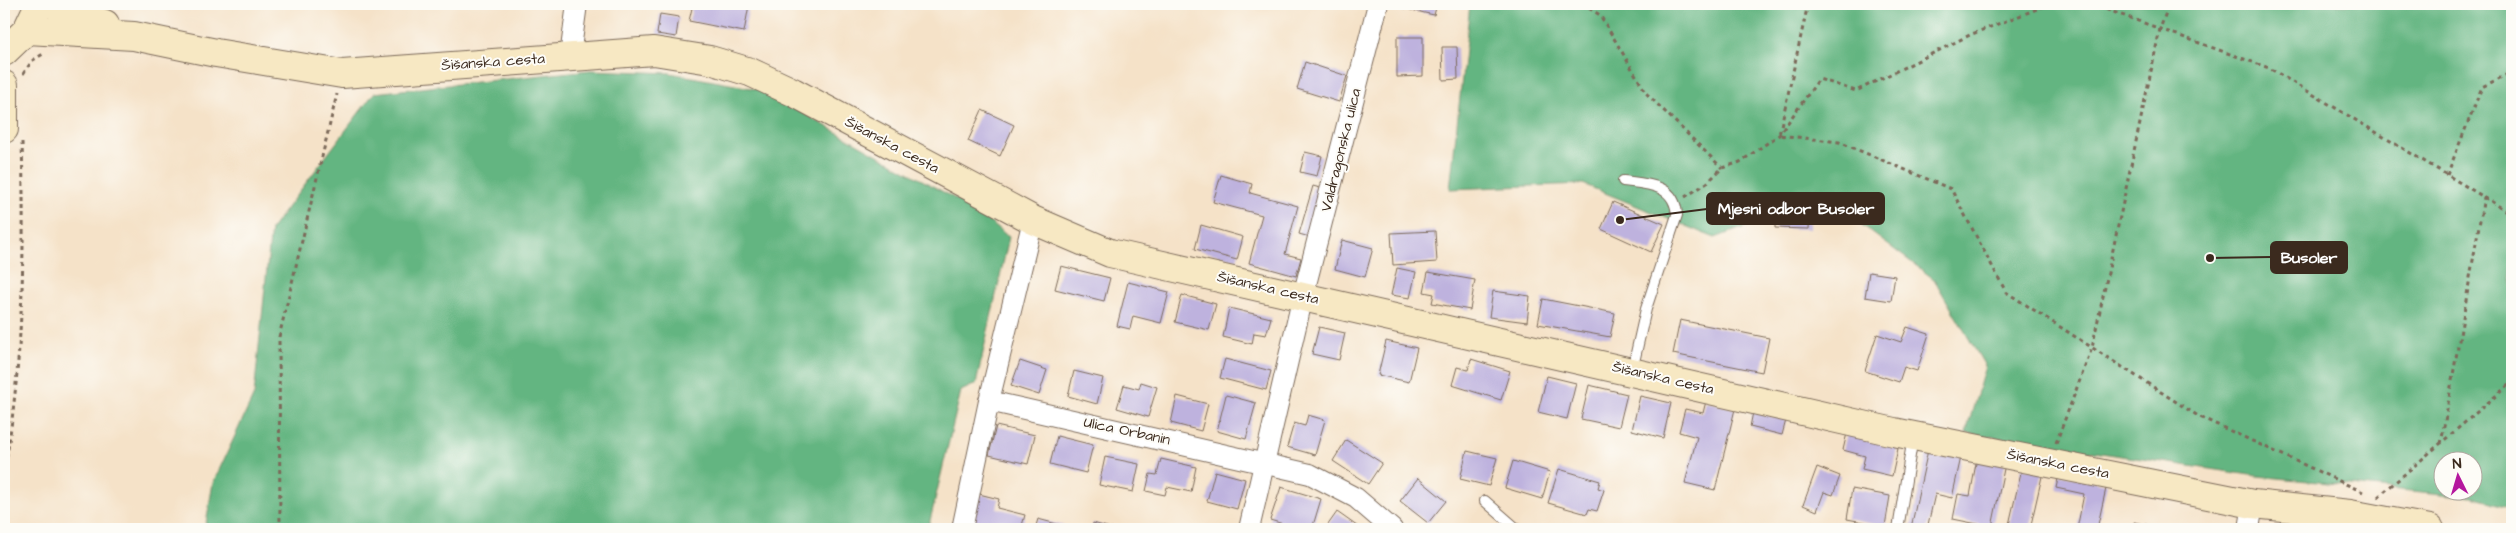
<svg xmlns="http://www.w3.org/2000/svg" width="2516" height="533" font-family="'Architects Daughter',sans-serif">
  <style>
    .forest { fill: #64b581; stroke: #507050; fill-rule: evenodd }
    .building { fill: #beb2de }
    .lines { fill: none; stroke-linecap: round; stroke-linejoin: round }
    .lane-casing { stroke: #7c6a5a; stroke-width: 12 }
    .street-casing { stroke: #7c6a5a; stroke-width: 22 }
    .secondary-casing { stroke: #7c6a5a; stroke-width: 30 }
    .path { stroke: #7c6a5a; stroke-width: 3; stroke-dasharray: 4 4; stroke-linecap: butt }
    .lane { stroke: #fff; stroke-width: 10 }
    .street { stroke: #fff; stroke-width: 20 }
    .secondary { stroke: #f7e8c3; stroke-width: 28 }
    .labels { text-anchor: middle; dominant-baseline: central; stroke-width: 4; stroke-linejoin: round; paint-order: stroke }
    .street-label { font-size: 15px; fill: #3b2a1e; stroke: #fdfcf7 }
    .leader { fill: none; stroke: #3b2a1e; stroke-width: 2 }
    .callout-dot { fill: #3b2a1e; stroke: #fdfcf7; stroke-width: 2 }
    .callout { fill: #3b2a1e; stroke: #3b2a1e; stroke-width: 2 }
    .callout-label { font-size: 16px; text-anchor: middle; font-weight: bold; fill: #fff }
  </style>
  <rect width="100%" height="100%" fill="#fdfcf7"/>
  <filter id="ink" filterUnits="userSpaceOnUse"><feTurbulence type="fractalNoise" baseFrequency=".02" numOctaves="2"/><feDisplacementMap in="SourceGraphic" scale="10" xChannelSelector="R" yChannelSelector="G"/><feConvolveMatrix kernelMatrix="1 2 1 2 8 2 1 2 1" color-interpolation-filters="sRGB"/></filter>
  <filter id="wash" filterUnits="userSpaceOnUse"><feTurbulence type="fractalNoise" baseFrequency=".0096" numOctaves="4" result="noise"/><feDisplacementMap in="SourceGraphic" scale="20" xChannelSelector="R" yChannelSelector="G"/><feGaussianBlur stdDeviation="1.12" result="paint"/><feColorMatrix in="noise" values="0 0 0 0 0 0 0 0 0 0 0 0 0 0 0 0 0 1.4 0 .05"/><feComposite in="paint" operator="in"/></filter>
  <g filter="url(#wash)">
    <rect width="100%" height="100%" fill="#f5e2c8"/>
    <g class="forest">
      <path d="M1470 4H2512V508L2472 497 2257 476 1966 433 1985 366 1934 279 1825 198 1715 238 1583 184 1450 189ZM2444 460H2474V490H2444Z"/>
      <polygon points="590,70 670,73 762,90 970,207 1009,237 976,384 961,391 928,529 205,529 213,483 254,395 271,229 374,93"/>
    </g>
    <g id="blocks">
      <g class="building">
        <polygon points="743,4 749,5 744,32 689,21 692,8 675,5"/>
        <polygon points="1403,4 1437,4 1434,15 1402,8"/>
        <polygon points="660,14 679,17 676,37 657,34"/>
        <polygon points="1397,37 1423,37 1423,76 1397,77"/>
        <polygon points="1442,47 1457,47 1458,79 1443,80"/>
        <polygon points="1305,62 1347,76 1339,102 1297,89"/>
        <polygon points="982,110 1014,125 1000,156 968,141"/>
        <polygon points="1305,152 1322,156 1317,176 1300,172"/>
        <polygon points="1221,175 1252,184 1250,193 1298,206 1285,254 1301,258 1296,276 1249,263 1262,215 1213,202"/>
        <polygon points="1313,186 1327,190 1313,238 1299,234"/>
        <polygon points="1613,202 1664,224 1651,252 1601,229"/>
        <polygon points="1775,207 1810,209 1809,229 1775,228"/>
        <polygon points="1201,225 1243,237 1237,260 1195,249"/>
        <polygon points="1435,231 1437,262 1393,265 1391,233"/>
        <polygon points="1342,240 1373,248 1365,277 1335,269"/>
        <polygon points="1061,266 1110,278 1104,301 1055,289"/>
        <polygon points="1397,268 1416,272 1410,298 1391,295"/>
        <polygon points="1428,272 1475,280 1470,310 1432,303 1434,294 1424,292"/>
        <polygon points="1869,272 1895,276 1891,301 1865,297"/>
        <polygon points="1128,282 1169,292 1161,323 1133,316 1130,329 1117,326"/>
        <polygon points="1493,291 1530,296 1527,322 1489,317"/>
        <polygon points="1182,295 1216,304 1209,330 1175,322"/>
        <polygon points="1543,299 1615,313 1610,337 1538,324"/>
        <polygon points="1229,308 1271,318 1266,335 1254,333 1252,344 1223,337"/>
        <polygon points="1680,320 1769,338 1762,372 1673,354"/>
        <polygon points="1319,327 1345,333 1339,360 1312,354"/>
        <polygon points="1907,327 1929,334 1917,371 1904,367 1899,382 1865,371 1877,334 1901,342"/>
        <polygon points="1386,341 1417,348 1409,382 1378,375"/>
        <polygon points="1225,359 1271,371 1266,390 1220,378"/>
        <polygon points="1471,359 1510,371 1501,400 1452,385 1457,367 1468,370"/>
        <polygon points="1020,361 1047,370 1039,395 1011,386"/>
        <polygon points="1074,371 1103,378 1097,404 1068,396"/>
        <polygon points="1547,376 1576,383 1567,419 1538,412"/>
        <polygon points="1141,382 1157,387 1148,417 1117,408 1124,385 1139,389"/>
        <polygon points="1589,385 1627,394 1619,427 1581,419"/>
        <polygon points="1226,395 1256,403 1246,439 1217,431"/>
        <polygon points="1177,396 1208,404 1201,431 1171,423"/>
        <polygon points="1640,396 1671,403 1663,438 1632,430"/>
        <polygon points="1706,401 1735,409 1715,490 1685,483 1697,437 1679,432 1685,409 1703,413"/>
        <polygon points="1753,412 1786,420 1782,435 1750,427"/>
        <polygon points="1308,415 1325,420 1315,455 1287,447 1294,423 1305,426"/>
        <polygon points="996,426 1035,435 1028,464 989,455"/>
        <polygon points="1847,433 1899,444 1892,476 1862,469 1865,456 1843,450"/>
        <polygon points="1057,436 1093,445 1086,473 1050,464"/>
        <polygon points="1346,440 1382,463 1368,484 1333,461"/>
        <polygon points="1928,450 1961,457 1952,498 1935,494 1927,529 1915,529 1911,528"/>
        <polygon points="1467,451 1497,458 1489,486 1460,479"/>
        <polygon points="1105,457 1139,464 1133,492 1099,485"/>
        <polygon points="1977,458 2005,464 1992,527 1953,519 1958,494 1970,496"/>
        <polygon points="1161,459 1196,467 1191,492 1167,487 1165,495 1146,491 1150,474 1157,475"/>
        <polygon points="1513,461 1550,472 1542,499 1505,488"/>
        <polygon points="1817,467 1840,476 1833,495 1824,492 1817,511 1803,505"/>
        <polygon points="2022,468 2043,472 2030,529 2008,529"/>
        <polygon points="1559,469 1600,481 1598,488 1604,490 1597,511 1589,509 1587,514 1548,503"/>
        <polygon points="1215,471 1245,479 1237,509 1207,501"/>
        <polygon points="2059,474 2107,484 2097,529 2077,529 2084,494 2056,488"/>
        <polygon points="1418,478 1446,501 1428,523 1400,501"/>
        <polygon points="1281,487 1321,499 1312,529 1300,529 1270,520"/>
        <polygon points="1852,489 1890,496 1885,526 1847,519"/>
        <polygon points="979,494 999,499 997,508 1025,515 1021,529 970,527"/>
        <polygon points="1337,512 1361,529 1325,529"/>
        <polygon points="1038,519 1072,528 1072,529 1035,529"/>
        <polygon points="2134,522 2166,528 2166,529 2132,529"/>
        <polygon points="1093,523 1114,529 1092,529"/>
      </g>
    </g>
  </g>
  <g filter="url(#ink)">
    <use href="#blocks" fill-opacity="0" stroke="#7c6a5a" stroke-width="1"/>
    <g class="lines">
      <g class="lane-casing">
        <g id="lane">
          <path d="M1623 181C1648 184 1675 184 1677 215L1646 309 1632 371"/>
          <polyline points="1485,501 1517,529"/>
          <polyline points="1898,529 1913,437"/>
        </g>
      </g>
      <g class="street-casing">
        <g id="street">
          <polyline points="570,56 577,4"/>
          <polyline points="989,401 1310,474 1356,498 1392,529"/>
          <polyline points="962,529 989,401 1033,220"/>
          <polyline points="1249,529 1303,296 1378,4"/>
          <polyline points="2249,529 2253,504"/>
        </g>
      </g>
      <g class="secondary-casing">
        <g id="secondary">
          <polyline points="53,4 66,11 105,24"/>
          <polyline points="27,30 134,36 216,53 342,74 654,51 710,60 750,72 793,92 1033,220 1110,253 1894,432 2253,504 2350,514 2430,529"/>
          <polyline points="4,52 27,30 35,13"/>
          <polyline points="4,85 4,129"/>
        </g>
      </g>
      <g class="path">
        <polyline points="1582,4 1600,15 1647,94 1722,168"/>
        <polyline points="1808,4 1779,135 1839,142 1951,189 2006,292 2198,416 2363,492"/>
        <polyline points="2091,4 2269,68 2512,214"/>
        <polyline points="23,74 33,60 45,53"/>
        <polyline points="2447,175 2482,87 2512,72"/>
        <polyline points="1685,197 1707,183 1722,168 1740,162 1779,135 1819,79 1856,91 1972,34 2050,4"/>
        <polyline points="2056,443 2092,348 2160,29 2169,4"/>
        <polyline points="2441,444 2484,197"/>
        <path d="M4 473C23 364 25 253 22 142"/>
        <polyline points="2378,497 2512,382"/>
        <polyline points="280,529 279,337 337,94"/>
      </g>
      <use href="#lane" class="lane"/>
      <use href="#street" class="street"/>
      <use href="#secondary" class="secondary"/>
    </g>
  </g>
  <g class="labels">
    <g class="street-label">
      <text transform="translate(493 62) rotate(-4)">Šišanska cesta</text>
      <text transform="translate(892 145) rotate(28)">Šišanska cesta</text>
      <text transform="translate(1341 150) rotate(-76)">Valdragonska ulica</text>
      <text transform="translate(1268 288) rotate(13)">Šišanska cesta</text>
      <text transform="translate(1663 378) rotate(13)">Šišanska cesta</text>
      <text transform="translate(1127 431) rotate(12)">Ulica Orbanin</text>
      <text transform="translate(2058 464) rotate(11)">Šišanska cesta</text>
    </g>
  </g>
  <path class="leader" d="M1620 220L1707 209M2210 258L2271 257"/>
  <g class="callout-dot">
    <circle cx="1620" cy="220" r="5"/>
    <circle cx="2210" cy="258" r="5"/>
  </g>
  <g class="callout">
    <rect x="1707" y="193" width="177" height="31" rx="5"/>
    <rect x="2271" y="242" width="76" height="31" rx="5"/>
  </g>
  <g class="callout-label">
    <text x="1796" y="214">Mjesni odbor Busoler</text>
    <text x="2309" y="263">Busoler</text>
  </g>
  <rect width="2516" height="533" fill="none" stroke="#fdfcf7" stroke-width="20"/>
  <g transform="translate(2458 476) rotate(355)"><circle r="24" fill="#fdfcf7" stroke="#afa8a0"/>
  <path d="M0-4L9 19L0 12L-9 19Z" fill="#b5179e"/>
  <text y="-8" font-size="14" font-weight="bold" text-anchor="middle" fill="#3b2a1e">N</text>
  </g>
</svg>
